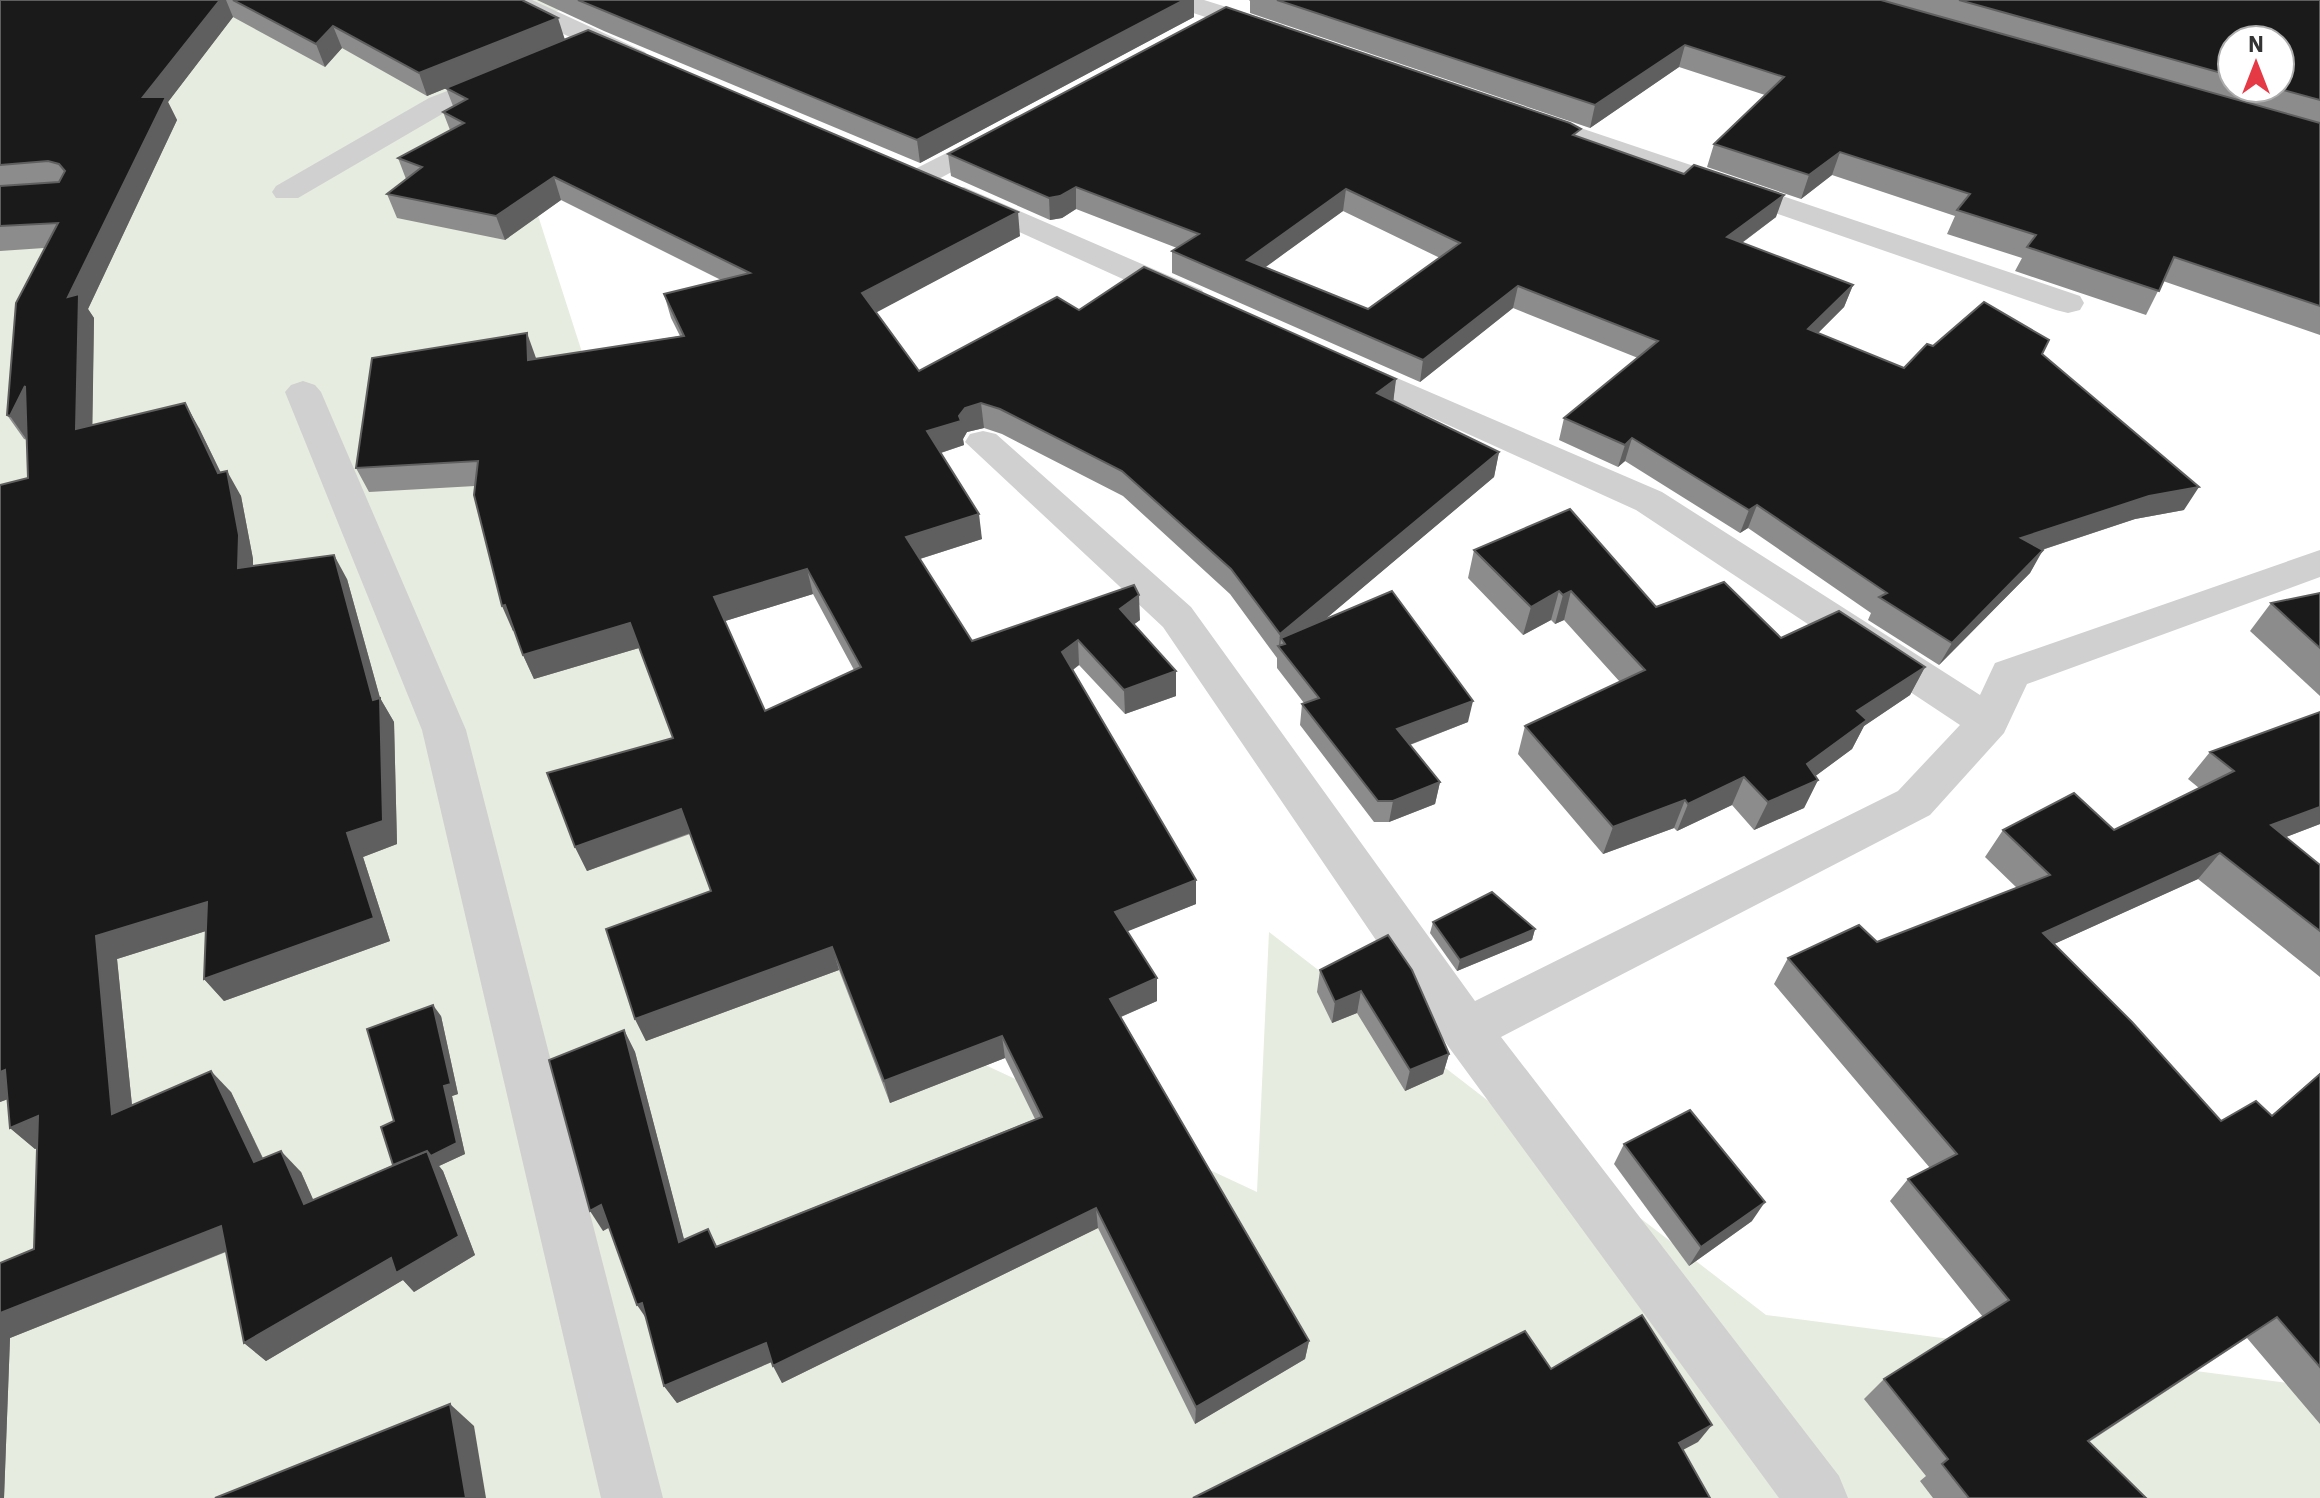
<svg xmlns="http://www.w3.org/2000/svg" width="2320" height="1498" font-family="'IBM Plex Sans',sans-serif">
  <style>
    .green { fill: #e6ecdf }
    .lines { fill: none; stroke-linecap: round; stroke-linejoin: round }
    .minor { fill: #d0d0d0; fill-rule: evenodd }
    .wall { fill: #8c8c8c; fill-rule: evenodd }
    .shaded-wall { fill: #5f5f5f }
    .building { fill: #1a1a1a; stroke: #5f5f5f; stroke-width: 2; fill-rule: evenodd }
  </style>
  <rect width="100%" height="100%" fill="#fff"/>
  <polygon class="green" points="154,0 598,0 479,32 699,716 951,1049 1257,1192 1269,932 1766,1315 2311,1386 2320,1394 2320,1498 0,1498 0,19"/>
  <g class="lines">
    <g class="minor">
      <polygon points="498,0 532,0 645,52 649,58 645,64 627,64 502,5"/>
      <polygon points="1165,0 1204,0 1284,25 1288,31 1275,39 1266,37 1169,5"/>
      <polygon points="507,68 517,70 521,76 517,82 449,110 298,198 276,198 272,192 276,186 429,98"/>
      <polygon points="1521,108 2080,296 2084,303 2080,310 2068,313 2056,310 1511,122 1507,116 1511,110"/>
      <polygon points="1000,126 1010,129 1014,135 1010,141 931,183 911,183 906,177 911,171"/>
      <polygon points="964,187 1202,290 1206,297 1202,304 1190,307 1178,304 953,202 949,196 953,190"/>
      <polygon points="1341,354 1662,492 1980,695 1995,663 2320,550 2320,577 2027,684 2004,733 1930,815 1501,1037 1839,1476 1848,1498 1779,1498 1448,1046 1163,627 965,442 970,434 983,431 996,434 1191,607 1475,1001 1898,791 1960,725 1636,510 1329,371 1324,364 1329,357"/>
      <polygon points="303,381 315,385 321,392 466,730 663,1498 601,1498 422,730 285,392 291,385"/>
    </g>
  </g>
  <g class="wall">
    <path d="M0 0H522L565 39 1020 236 876 312 919 371 1079 310 1396 379 1393 401 1499 452 1494 477 1325 619 1468 722 1410 745 1440 782 1435 804 1389 822H1374L1300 725 1302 704 1304 703 1277 668V658L1230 594 1123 496 1002 434 984 428 967 432 963 439 964 445 941 453 982 539 920 559 972 641 1140 620 1134 624 1176 671V696L1125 714 1079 665 1073 670 1196 880V904L1127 931 1157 978V1001L1121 1017 1309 1341 1305 1359 1195 1424 1098 1228 782 1383 772 1362 677 1403 664 1386 646 1318 609 1227 603 1231 624 1030 635 1052 684 1240 708 1229 717 1246 1035 1119 1005 1058 890 1103 839 970 646 1041 635 1019 711 891 690 834 587 871 575 847 673 738 639 648 534 679 523 655 514 630 513 631 475 486 369 492 356 468 536 359 680 336 671 318 664 294 721 280 561 200 505 240 397 218 387 194 406 179 398 158 450 130 443 112 453 106 446 88 480 74 427 96 342 48 325 67 233 17 168 102 177 120 88 309 94 318 92 425 199 428 221 473 241 496 253 559V566L347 579 380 698 394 722 397 844 363 857 390 941 224 1001 204 979 206 931 117 959 132 1105 231 1092 263 1158 301 1172 313 1200 393 1165 394 1121 441 1016 458 1094 452 1096 465 1154 439 1166 443 1171 475 1255 414 1292 403 1280 266 1361 244 1343 226 1252 10 1338 4 1498H0V1263L34 1249 37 1148 35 1149 10 1128 8 1099 0 1102V485L28 478 27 440 24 439 7 415 44 248 0 251ZM813 594 854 670 765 711 725 621Z"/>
    <polygon points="537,0 1194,0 1194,17 920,163 604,31"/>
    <path d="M1249 0H2320V335L2163 281 2146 315 2015 271 2022 258 1947 234 1955 216 1832 175 1801 199 1707 167 1714 144 1765 95 1679 67 1590 128 1250 13V1ZM2232 40 2280 88H2232Z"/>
    <path d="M1579 137 1776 217 1742 243 1853 285 1844 307 1818 333 1904 368 1933 346 2042 354 2184 510 2135 519 2042 550 2030 573 1939 665 1868 620 1871 613 1748 528 1740 533 1625 461 1618 467 1559 440 1564 418 1638 358 1513 308 1420 382 1172 273V251L1177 248 1076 209 1062 218 1050 220 951 176 948 154ZM1343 211 1440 258 1368 309 1265 267Z"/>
    <polygon points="1474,550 1656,607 1781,638 1925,667 1910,695 1864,726 1852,749 1815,776 1818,780 1804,808 1754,830 1732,805 1677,831 1674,828 1603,854 1518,754 1525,726 1620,682 1564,620 1555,624 1551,620 1523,635 1468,578"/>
    <polygon points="2320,593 2320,696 2250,631 2271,603"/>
    <polygon points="2320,712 2320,824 2286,837 2320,865 2320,977 2198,879 2054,944 2221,1121 2271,1116 2320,1073 2320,1424 2247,1338 2089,1442 2146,1498 1933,1498 1920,1481 1926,1476 1864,1399 1884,1379 1983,1317 1890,1201 1908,1179 1930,1168 1774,984 1788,958 1877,942 2017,888 1985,857 2003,830 2114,830 2199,788 2188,779 2210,752"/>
    <polygon points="1433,922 1535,929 1532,940 1457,971 1430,933"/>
    <polygon points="1388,935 1449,1054 1443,1074 1405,1091 1357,1013 1332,1023 1317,992 1320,970"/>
    <polygon points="1624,1144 1752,1221 1689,1266 1614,1164"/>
  </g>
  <g class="shaded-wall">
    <polygon points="220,0 226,0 233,17 168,102 177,120 88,309 94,318 92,454 76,429 68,297 143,97"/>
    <polygon points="1184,0 1194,0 1194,17 920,163 917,140"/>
    <polygon points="558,18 565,40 427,96 419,73"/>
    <polygon points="333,26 342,48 325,67 316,44"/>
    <polygon points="1685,45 1679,67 1590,128 1595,105"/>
    <polygon points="1840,152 1832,175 1801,199 1809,175"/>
    <polygon points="554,177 561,200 505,240 496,216"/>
    <polygon points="1076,187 1076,209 1062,218 1050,220 1049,198"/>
    <polygon points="1346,189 1343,211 1245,282 1247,260"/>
    <polygon points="1784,195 1776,217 1720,259 1727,237"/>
    <polygon points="1018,212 1020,236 866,318 862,293"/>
    <polygon points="1853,285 1844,307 1800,351 1808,329"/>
    <polygon points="1518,286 1513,308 1420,382 1423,360"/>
    <polygon points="527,333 536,358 538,385 528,360"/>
    <polygon points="1396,379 1393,404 1377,393"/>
    <polygon points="25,386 27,440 10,416"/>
    <polygon points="185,403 199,428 231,494 227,471 241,496 253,559 253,593 238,568 218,473"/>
    <polygon points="981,403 984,428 967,432 963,439 964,445 931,456 927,431 959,416 965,408"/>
    <polygon points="1632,438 1625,461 1618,467 1625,445"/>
    <polygon points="1499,452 1494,477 1284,654 1285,644 1281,638 1280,648 1279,647 1280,634"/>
    <polygon points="2199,487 2184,510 2135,519 2008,561 2021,538 2149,496"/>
    <polygon points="1757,505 1748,528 1740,533 1749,510"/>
    <polygon points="979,514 982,539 910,562 906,537"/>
    <polygon points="2043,550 2030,573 1939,665 1952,643"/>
    <polygon points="334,555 347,579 380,698 394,722 397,844 363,857 390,941 224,1001 204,979 347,833 373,700"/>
    <polygon points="807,569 813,594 722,622 714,597"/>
    <polygon points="1559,591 1551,620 1523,635 1531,607"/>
    <polygon points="1571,591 1564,620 1555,624 1563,595"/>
    <polygon points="1139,595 1140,620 1121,634 1120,609"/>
    <polygon points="505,605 516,630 513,631 502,606"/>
    <polygon points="630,623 639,648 534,679 523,655"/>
    <polygon points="1078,640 1079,665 1064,676 1062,652"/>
    <polygon points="1925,667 1910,695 1864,726 1852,749 1798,789 1818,780 1804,808 1754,830 1768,802 1857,711"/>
    <polygon points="1176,671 1176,696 1125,714 1124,690"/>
    <polygon points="1473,701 1468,722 1393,751 1397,729"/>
    <polygon points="1744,777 1732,805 1677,831 1688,804"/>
    <polygon points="1440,782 1435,804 1389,822 1393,801"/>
    <polygon points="1685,800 1674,828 1603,854 1613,827"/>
    <polygon points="2320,807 2320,824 2247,852 2271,825"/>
    <polygon points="681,809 690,833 587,871 575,847"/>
    <polygon points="2220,853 2198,879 2023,958 2043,933"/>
    <polygon points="1196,880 1196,904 1116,936 1115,912"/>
    <polygon points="207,902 225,925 117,959 135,1135 112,1114 96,936"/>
    <polygon points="1535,929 1532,940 1457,971 1460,960"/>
    <polygon points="832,947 839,970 646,1041 635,1019"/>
    <polygon points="1157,978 1157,1001 1111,1021 1110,999"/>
    <polygon points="1361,991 1357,1013 1332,1023 1335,1002"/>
    <polygon points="433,1005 441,1016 458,1094 452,1096 465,1154 439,1166 443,1171 475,1255 414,1292 403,1280 266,1361 244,1343 427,1151 444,1086"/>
    <polygon points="624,1030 635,1052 690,1262 679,1242"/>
    <polygon points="1002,1036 1005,1058 890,1103 884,1081"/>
    <polygon points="1449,1054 1443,1074 1405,1091 1410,1070"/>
    <polygon points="5,1070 30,1091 0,1102 0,1072"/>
    <polygon points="211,1071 231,1092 274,1182 254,1162"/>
    <polygon points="38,1116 62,1137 35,1149 10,1128"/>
    <polygon points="281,1151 301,1172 324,1224 304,1204"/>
    <polygon points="1765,1202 1752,1221 1689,1266 1701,1247"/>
    <polygon points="601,1205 614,1225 603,1231 590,1211"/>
    <polygon points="1096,1208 1098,1228 782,1383 773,1366"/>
    <polygon points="221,1226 242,1245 10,1338 4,1498 0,1498 0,1313"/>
    <polygon points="642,1303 650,1324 637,1305"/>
    <polygon points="1309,1341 1305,1359 1195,1424 1196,1407"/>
    <polygon points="766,1343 776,1360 677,1403 664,1386"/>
    <polygon points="450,1404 474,1426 486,1498 466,1498"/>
    <polygon points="1712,1425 1698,1442 1666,1459 1679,1443"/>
  </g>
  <g class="building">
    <polygon points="0,0 220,0 143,97 166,97 68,297 79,294 76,429 185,403 218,473 227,471 239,535 238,568 334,555 373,700 380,698 383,821 347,833 374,918 204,979 207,902 96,936 112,1114 211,1071 254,1162 281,1151 304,1204 427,1151 459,1236 396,1273 391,1258 244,1343 221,1226 0,1313 0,1263 34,1249 38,1116 10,1128 5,1070 0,1072 0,485 28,478 25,386 10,416 7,415 16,303 58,223 0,226 0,186 59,182 65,171 59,164 48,161 0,165"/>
    <polygon points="233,0 522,0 558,18 419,73 333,26 316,44"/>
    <polygon points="578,0 1184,0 917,140"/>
    <polygon points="1277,0 1881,0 2320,123 2320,306 2174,257 2159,291 2027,247 2036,235 1957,210 1970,194 1840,152 1809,175 1714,144 1784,77 1685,45 1595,105"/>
    <polygon points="1959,0 2320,0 2320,100 2276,88 2280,88 2280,40 2232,40 2232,76"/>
    <path d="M1226 7 1570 123 1581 129 1573 135 1684 174 1694 165 1784 195 1727 237 1853 285 1808 329 1904 368 1927 344 1933 346 1984 302 2049 340 2042 354 2199 487 2149 496 2021 538 2043 550 1952 643 1879 597 1887 593 1757 505 1749 510 1632 438 1625 445 1564 418 1658 341 1518 286 1423 360 1172 251 1199 234 1076 187 1060 196 1049 198 948 154ZM1346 189 1460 243 1368 309 1247 260Z"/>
    <path d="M588 30 1018 212 862 293 919 371 1057 297 1079 310 1144 267 1396 379 1377 393 1499 452 1280 634 1231 569 1122 471 1000 409 981 403 965 408 959 416 961 421 927 431 979 514 906 537 972 641 1134 585 1139 595 1120 609 1176 671 1124 690 1078 640 1062 652 1196 880 1115 912 1157 978 1110 999 1309 1341 1196 1407 1096 1208 773 1366 766 1343 664 1386 642 1303 637 1305 601 1205 590 1211 549 1060 624 1030 679 1242 708 1229 716 1247 1042 1117 1002 1036 884 1081 832 947 635 1019 606 929 711 891 681 809 575 847 547 773 673 738 630 623 523 655 505 605 502 606 474 495 478 461 356 468 372 358 527 333 528 360 684 336 664 294 750 273 554 177 496 216 387 194 422 167 398 158 464 123 443 112 467 99 446 88ZM807 569 861 667 765 711 714 597Z"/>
    <polygon points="1570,509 1656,607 1724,582 1781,638 1839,611 1925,667 1857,711 1867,720 1807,764 1818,780 1768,802 1744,777 1688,804 1685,800 1613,827 1525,726 1645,670 1571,591 1563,595 1559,591 1531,607 1474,550"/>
    <polygon points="1392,591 1473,701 1397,729 1440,782 1393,801 1378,801 1302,704 1319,698 1278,646 1285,644 1281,638"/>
    <polygon points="2320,593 2320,648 2271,603"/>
    <polygon points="2320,712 2320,807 2271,825 2320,865 2320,931 2220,853 2043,933 2132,1022 2221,1121 2256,1101 2272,1116 2320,1074 2320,1367 2277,1317 2088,1441 2146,1498 1969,1498 1942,1464 1948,1459 1884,1379 2009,1300 1908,1179 1957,1154 1788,958 1859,925 1877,942 2050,875 2003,830 2074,793 2114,830 2234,771 2210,752"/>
    <polygon points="1492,892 1535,929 1460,960 1433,922"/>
    <polygon points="1388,935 1412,970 1449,1054 1410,1070 1361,991 1335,1002 1320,970"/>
    <polygon points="433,1005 451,1084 444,1086 457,1143 431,1156 427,1151 393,1165 381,1127 394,1121 367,1029"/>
    <polygon points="1690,1110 1765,1202 1701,1247 1624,1144"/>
    <polygon points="1642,1315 1712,1425 1679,1443 1710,1498 1193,1498 1525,1331 1551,1369"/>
    <polygon points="450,1404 466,1498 215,1498"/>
  </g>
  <g transform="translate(2256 64)"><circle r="38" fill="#ffffff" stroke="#adadad" stroke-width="2"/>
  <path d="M0-6L14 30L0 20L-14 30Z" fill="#e63946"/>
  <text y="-12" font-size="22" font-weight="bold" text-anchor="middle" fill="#333333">N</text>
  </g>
</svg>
